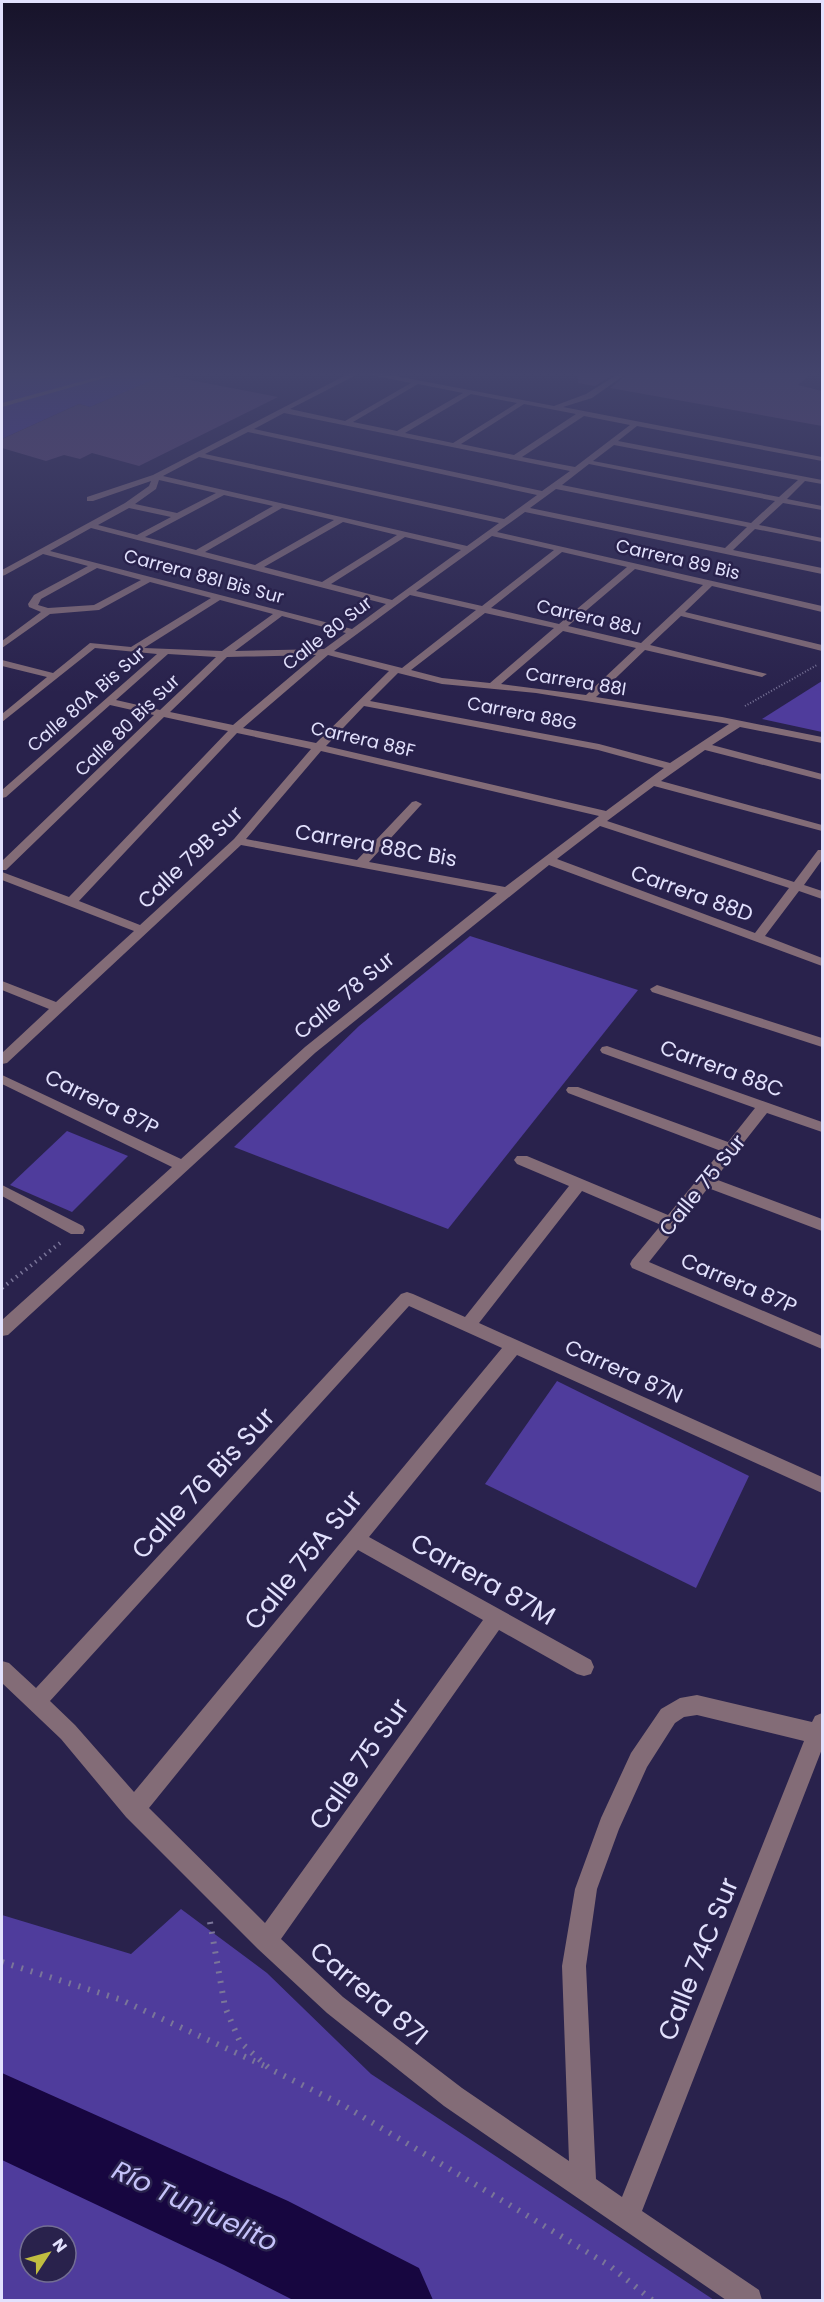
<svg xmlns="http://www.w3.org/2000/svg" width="824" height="2302" font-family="Poppins,sans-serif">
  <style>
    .green { fill: #4f3c9c; fill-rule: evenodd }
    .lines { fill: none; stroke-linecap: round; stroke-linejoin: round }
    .river { fill: #170640; fill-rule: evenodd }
    .building { fill: #5d4672 }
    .path-far2 { stroke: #7a7599; stroke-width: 2; stroke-dasharray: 1 2; stroke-linecap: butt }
    .path-far1 { stroke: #7a7599; stroke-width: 4; stroke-dasharray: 1.5 4.5; stroke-linecap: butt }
    .path { stroke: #7a7599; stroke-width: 6; stroke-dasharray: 2 8; stroke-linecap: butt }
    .minor { fill: #836c77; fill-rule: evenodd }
    .labels { text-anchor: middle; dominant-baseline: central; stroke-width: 5; stroke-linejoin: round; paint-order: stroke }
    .far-street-label { font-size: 18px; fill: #e2e1fd; stroke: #29224c }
    .street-label { font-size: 21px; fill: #e2e1fd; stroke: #29224c }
    .near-street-label { font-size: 26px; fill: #e2e1fd; stroke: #29224c }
    .near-water-label { font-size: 27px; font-style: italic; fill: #c5c2fa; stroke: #29224c }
  </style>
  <rect width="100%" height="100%" fill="#29224c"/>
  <g class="green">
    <polygon points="2,371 175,371 90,407 79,404 2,439"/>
    <polygon points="822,681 822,732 762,719"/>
    <polygon points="470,936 638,990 448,1229 234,1147 359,1026"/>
    <polygon points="67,1131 128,1156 72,1212 10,1185"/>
    <polygon points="557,1381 749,1476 696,1588 485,1484"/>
    <path d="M181 1909 267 1973 371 2074 714 2300H2V1915L131 1954ZM30 2236H66V2272H30Z"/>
  </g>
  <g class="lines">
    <polygon class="river" points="2,2073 288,2201 419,2268 433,2300 293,2300 224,2265 2,2160"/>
  </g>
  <g class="building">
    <polygon points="579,371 619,371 595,386 578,383"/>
    <polygon points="632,371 813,371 798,385 822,391 822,426 610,388"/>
    <polygon points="164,375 278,397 139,466 92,453 80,459 64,455 46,461 2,448 2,439 79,404 90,407"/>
  </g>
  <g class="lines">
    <polyline class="path-far2" points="745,706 817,665"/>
    <polyline class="path-far1" points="2,1288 60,1243"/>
    <g class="path">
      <polyline points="210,1922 225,2007 240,2042 270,2069 343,2105 518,2210 610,2266 652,2300"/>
      <polyline points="2,1962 119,1999 267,2067"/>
    </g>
    <g class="minor">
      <polygon points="120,371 129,371 2,407 2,403"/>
      <path d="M354 371H369L554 406 586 394 623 371H630L592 398 563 407 822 457V461L637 426 618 441 822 480V484L805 481 787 499 822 506V510L783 503 759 525 822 538V542L755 529 733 550 822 568V574L525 512 497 532 822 606V612L712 586 685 612 822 645V651L681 616 650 645 767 674 762 677 645 650 596 697 722 717 822 737V743L740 727 712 745 822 774V780L705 750 661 781 822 825V831L654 786 607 821 794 882 818 850H822V860L804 885 822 891V899L799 891 765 936 822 958V966L549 865 315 1053 8 1335 2 1336V1320L172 1167 2 1084V1075L181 1159 305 1047 497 893 241 845 7 1063 2 1064V1053L49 1009 2 990V981L56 1002 134 931 2 880V872L69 897 228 731 164 717 6 870H2V861L154 715 110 705 6 797 2 798V790L157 654 95 648 2 722V714L47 677 2 666V660L53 673 90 643 131 647 211 598 150 582 99 610 50 614 2 648V641L41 612 29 607 28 604 34 595 88 566 43 554 5 575 2 576V570L125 503 149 486 151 481 93 501H87V497L153 475ZM360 373 411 383 345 421 290 409ZM418 384 463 393 397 431 353 422ZM471 394 517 403 453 443 405 433ZM524 404 576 414 514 455 461 444ZM284 413 570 471 542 491 254 429ZM584 416 630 425 575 467 522 457ZM248 432 537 495 504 519 205 454ZM614 445 798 480 779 497 593 461ZM199 457 499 523 467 546 163 476ZM589 464 775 501 751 523 562 485ZM159 480 216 493 177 513 135 504 156 489ZM556 489 747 527 725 548 530 508ZM224 495 273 506 196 550 145 537ZM129 508 171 517 137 535 98 525ZM282 508 334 520 255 565 205 552ZM343 522 397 535 322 582 264 567ZM91 528 386 604 352 629 50 551ZM492 536 554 550 482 606 416 591ZM405 537 461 550 392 600 331 584ZM562 552 627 567 559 624 491 608ZM97 568 141 580 94 605 48 608 38 605 41 599ZM635 569 703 585 641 643 568 626ZM410 595 476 610 402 668 334 651ZM220 600 273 614 222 651 144 648ZM485 613 554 628 490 683 442 678 411 670ZM282 616 346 633 324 649 235 651ZM563 631 636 648 586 695 501 684ZM168 654 216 657 160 710 116 700ZM316 655 233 725 170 712 227 657ZM328 655 389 671 316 743 243 728ZM398 673 442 684 536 693 729 724 670 763 599 744 370 701ZM364 706 598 750 664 768 606 811 326 746ZM237 733 311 749 234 839 140 925 79 901ZM321 751 599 816 505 887 369 862 420 806 422 804 416 801 412 802 357 860 246 839ZM600 826 789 888 755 933 557 859Z"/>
      <polygon points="657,985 822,1038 822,1047 652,992 650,989"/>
      <path d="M607 1046 822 1122V1132L767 1113 715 1179 822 1219V1231L708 1188 649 1262 822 1336V1349L632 1268 630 1264 632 1260 661 1225 582 1191 479 1323 822 1477V1493L517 1355 369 1537 591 1660 594 1667 591 1674 584 1676 577 1674 499 1630 281 1939 343 1997 462 2088 569 2161 562 1966 575 1889 601 1818 631 1753 661 1709 680 1698 697 1695 812 1722 815 1716 822 1713V1749L642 2211 759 2290 762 2300H726L444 2106 327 2013 258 1949 126 1817 61 1739 2 1683V1661L9 1663 36 1688 401 1294 407 1292 413 1294 465 1317 569 1186 517 1164 514 1160 517 1156H527L668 1215 721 1151 568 1093 566 1090 568 1087H578L728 1142 755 1108 602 1053 600 1050 602 1047ZM409 1306 502 1348 134 1792 75 1725 50 1701ZM358 1550 483 1620 265 1923 149 1808ZM697 1715 804 1741 622 2197 596 2179 586 1966 597 1889 619 1829 647 1767 675 1723 684 1717Z"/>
      <polygon points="2,1185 83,1226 85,1230 83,1234 71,1234 2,1196"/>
    </g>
  </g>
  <linearGradient id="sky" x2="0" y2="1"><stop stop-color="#17132a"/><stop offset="0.54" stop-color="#43446c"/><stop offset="1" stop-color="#43446c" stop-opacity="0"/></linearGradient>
  <rect width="824" height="693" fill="url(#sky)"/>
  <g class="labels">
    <g class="far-street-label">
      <text transform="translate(678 559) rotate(13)">Carrera 89 Bis</text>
      <text transform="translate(204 576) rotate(15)">Carrera 88I Bis Sur</text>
      <text transform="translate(589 617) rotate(13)">Carrera 88J</text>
      <text transform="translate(327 633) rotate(-38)">Calle 80 Sur</text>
      <text transform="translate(576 681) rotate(9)">Carrera 88I</text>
      <text transform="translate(86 699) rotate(-41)">Calle 80A Bis Sur</text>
      <text transform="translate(522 713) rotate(11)">Carrera 88G</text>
      <text transform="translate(127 725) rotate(-44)">Calle 80 Bis Sur</text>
      <text transform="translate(363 739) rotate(13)">Carrera 88F</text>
    </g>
    <g class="street-label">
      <text transform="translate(376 845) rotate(10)">Carrera 88C Bis</text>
      <text transform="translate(190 857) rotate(-44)">Calle 79B Sur</text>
      <text transform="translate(692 893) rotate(20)">Carrera 88D</text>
      <text transform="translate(344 995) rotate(-40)">Calle 78 Sur</text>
      <text transform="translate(722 1068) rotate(20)">Carrera 88C</text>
      <text transform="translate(102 1102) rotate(26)">Carrera 87P</text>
      <text transform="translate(702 1185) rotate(-51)">Calle 75 Sur</text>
      <text transform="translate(739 1283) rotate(23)">Carrera 87P</text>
      <text transform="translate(624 1371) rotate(24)">Carrera 87N</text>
    </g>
    <g class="near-street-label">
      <text transform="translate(203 1483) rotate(-47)">Calle 76 Bis Sur</text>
      <text transform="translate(303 1560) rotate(-51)">Calle 75A Sur</text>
      <text transform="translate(483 1579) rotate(29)">Carrera 87M</text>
      <text transform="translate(359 1764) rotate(-55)">Calle 75 Sur</text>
      <text transform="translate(698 1959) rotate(-68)">Calle 74C Sur</text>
      <text transform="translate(369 1993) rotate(40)">Carrera 87I</text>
    </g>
    <g class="near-water-label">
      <text transform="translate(195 2206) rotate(25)">Río Tunjuelito</text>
    </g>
  </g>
  <rect width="824" height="2302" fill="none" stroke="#e2e1fd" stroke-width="6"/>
  <g transform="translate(48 2254) rotate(54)"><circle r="28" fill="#29224c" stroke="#736e93" stroke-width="1.5"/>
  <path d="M0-4.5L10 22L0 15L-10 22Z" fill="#c1bd40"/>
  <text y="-9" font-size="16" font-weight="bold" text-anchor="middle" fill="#e2e1fd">N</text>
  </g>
</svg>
